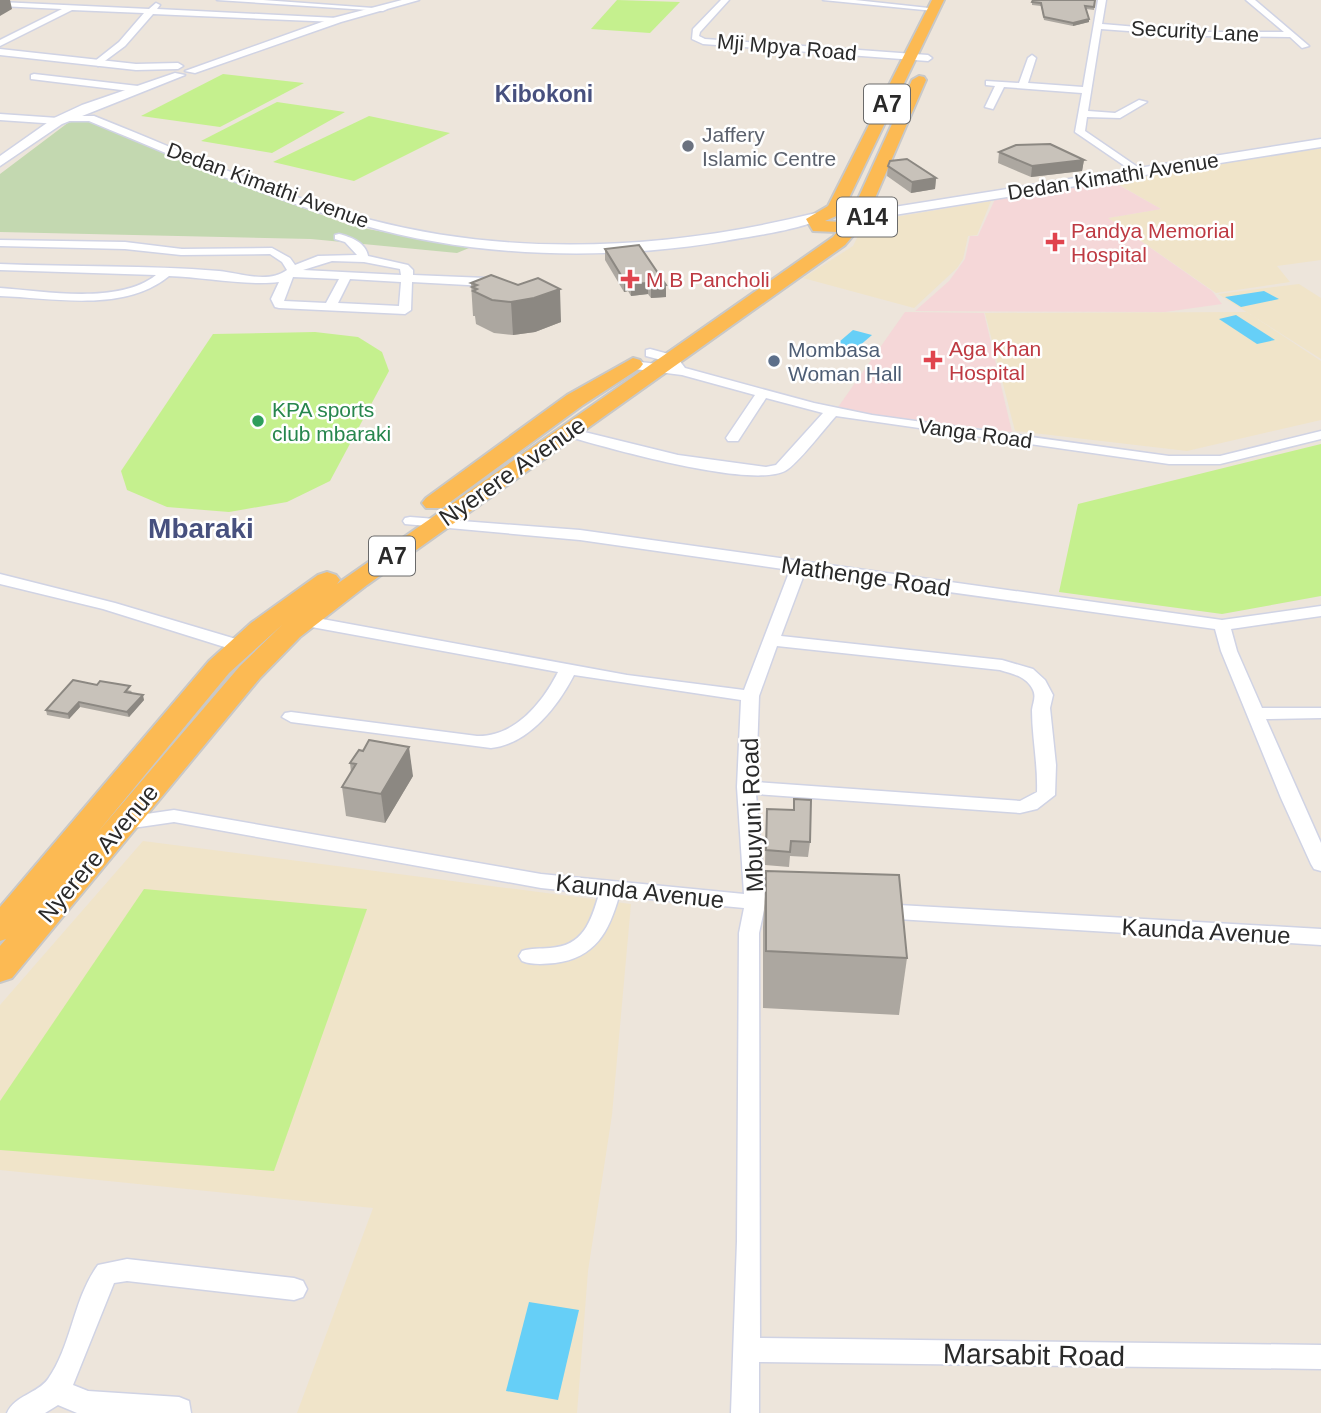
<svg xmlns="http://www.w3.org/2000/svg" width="1321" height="1413" font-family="Arial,sans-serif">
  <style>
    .education { fill: #f0e4c9 }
    .medical { fill: #f5d7d8 }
    .cemetery { fill: #c3d8b0 }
    .pitch { fill: #c5f08e }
    .water { fill: #66cff7 }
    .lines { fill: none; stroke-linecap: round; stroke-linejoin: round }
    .minor-casing { stroke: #d0d3e4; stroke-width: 3 }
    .tertiary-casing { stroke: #d0d3e4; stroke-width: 3 }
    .secondary-casing { stroke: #d0d3e4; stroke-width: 3 }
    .trunk-casing { stroke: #c8c8c8; stroke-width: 4 }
    .minor { fill: #fff; fill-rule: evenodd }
    .tertiary { fill: #fff; fill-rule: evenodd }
    .secondary { fill: #fff; fill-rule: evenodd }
    .trunk { fill: #fcba53; fill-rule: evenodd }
    .wall { fill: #aca7a0 }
    .shaded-wall { fill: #8c8882 }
    .building { fill: #c8c2ba; stroke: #8c8882; stroke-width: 2 }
    .worship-dot { fill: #6b7280; stroke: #fff; stroke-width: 2.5 }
    .health-dot { fill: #e0444e; stroke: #fff; stroke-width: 2.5 }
    .service-dot { fill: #5c6f8a; stroke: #fff; stroke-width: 2.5 }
    .leisure-dot { fill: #2e9e5b; stroke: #fff; stroke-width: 2.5 }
    .labels { text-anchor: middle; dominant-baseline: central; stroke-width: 5; stroke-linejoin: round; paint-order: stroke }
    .far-street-label { font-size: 21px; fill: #2a2a2a; stroke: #fff }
    .far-worship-label { font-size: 21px; fill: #5b616d; stroke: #fff; text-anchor: start }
    .far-health-label { font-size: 21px; fill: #be3a42; stroke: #fff; text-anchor: start }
    .far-service-label { font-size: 21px; fill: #4e5e75; stroke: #fff; text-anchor: start }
    .far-leisure-label { font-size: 21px; fill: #27864d; stroke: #fff; text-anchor: start }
    .far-quarter-label { font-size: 23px; font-weight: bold; fill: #47507e; stroke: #fff }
    .shield { fill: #fff; stroke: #6a6a6a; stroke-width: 2 }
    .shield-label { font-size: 23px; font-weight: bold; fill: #2a2a2a }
    .street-label { font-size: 24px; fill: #2a2a2a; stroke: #fff }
    .quarter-label { font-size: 28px; font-weight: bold; fill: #47507e; stroke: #fff }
    .near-street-label { font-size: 28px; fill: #2a2a2a; stroke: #fff }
  </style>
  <rect width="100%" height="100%" fill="#ede5db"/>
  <g class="education">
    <polygon points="1321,146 1321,260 1277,266 1290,282 1216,293 1108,218 1161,209 1109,179"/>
    <polygon points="991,201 977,235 968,236 963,259 957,268 914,308 803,278 853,246 865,222"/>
    <polygon points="1299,284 1321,298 1321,359 1218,294"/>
    <polygon points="1247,312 1321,361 1321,420 1187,451 1015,431 985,313"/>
    <polygon points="143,841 631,904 612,1115 588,1271 577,1413 297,1413 373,1208 0,1170 0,1005"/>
  </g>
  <g class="medical">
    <polygon points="1108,179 1161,209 1108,218 1212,291 1222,304 1165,312 915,311 949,281 965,259 970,236 978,236 996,197"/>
    <polygon points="905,312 984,313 1012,432 836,410"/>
  </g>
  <polygon class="cemetery" points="88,121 262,193 352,226 469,248 457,253 311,239 0,232 0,174 69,122"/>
  <g class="pitch">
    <polygon points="617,0 680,2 650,33 591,29"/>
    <polygon points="223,74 304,83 220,127 141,116"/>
    <polygon points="277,102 345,112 272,153 201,141"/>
    <polygon points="369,116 450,133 354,181 273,162"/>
    <polygon points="315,332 358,337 382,352 389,371 330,481 287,502 229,512 167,507 127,490 121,471 213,334"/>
    <polygon points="1321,444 1321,596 1222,614 1059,592 1078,504"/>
    <polygon points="144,889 367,909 274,1171 0,1150 0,1101"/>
  </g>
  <g class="water">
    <polygon points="1264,291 1279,299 1241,307 1225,297"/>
    <polygon points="1236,315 1275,340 1257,344 1219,319"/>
    <polygon points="853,330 872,335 851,353 832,348"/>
    <polygon points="529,1302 579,1310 558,1400 506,1391"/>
  </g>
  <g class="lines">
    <g class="minor-casing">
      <g id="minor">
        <polygon points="217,0 263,0 387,9 383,11"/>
        <polygon points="721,0 729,0 700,32 699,36 705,39 928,55 932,58 928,61 703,44 692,39 693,29"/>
        <polygon points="823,0 855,0 938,9 934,11"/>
        <polygon points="1098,0 1106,0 1102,24 1196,32 1284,32 1246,0 1255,0 1309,46 1302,48 1290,37 1196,36 1101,29 1088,111 1115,113 1139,100 1147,102 1120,118 1087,117 1085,131 1142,170 1143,172 1138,175 1075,132 1082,93 1004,87 993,109 985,107 995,86 986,85 986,81 1019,83 1028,58 1032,55 1036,58 1028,83 1083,87"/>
        <polygon points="0,2 149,9 156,3 160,5 157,9 337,18 341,20 337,22 153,14 125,46 98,66 95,61 119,42 144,13 72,10 0,46 0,40 62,9 0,6"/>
        <polygon points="34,74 138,86 143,89 138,92 31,79 31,75"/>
        <polygon points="0,114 58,118 63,121 58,124 0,120"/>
        <path d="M339 234C351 237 366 243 368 256L408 265 413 270V275L486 278 492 282 486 286 412 282 411 310 405 314 279 308 275 307 271 299 279 282C248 286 202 277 169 276 124 313 54 298 0 296V288C44 291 119 305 156 275L0 270V264C73 267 147 265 219 271 240 273 268 284 287 270L282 262 270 254 181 255 125 249 0 246V240L125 242 182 249 272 248 290 258 295 265 318 256 357 255 345 242 335 239V235ZM332 261 364 262 400 269 401 275 303 270ZM293 277 339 279 326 303 284 301ZM350 279 401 282 399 306 338 303Z"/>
        <path d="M650 349 676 356 685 368 814 403 872 415 1169 456H1220L1321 431V439L1220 464H1169L836 416C825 428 797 465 785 471 750 489 604 447 563 435V429L568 428 678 455 766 467 776 465 823 413 766 398 738 441H728L726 438 755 395 682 375 627 368 626 365 632 361 666 365 665 361 646 356V350Z"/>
        <path d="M410 517 580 530 1222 620 1321 606V616L1231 629 1237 651 1262 708H1321V718L1266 719 1321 843V871L1314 869 1311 864 1281 798 1221 651 1215 629 805 572 781 636 1002 660 1033 669 1045 680 1053 695 1050 708 1056 765 1055 795 1037 809 1020 813 756 794 765 896 794 900 797 905 794 910 787 912 764 910 759 933 760 1338 1321 1345V1369L759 1362V1413H731L737 1241 739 933 744 908 619 896C609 932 595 958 555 963 544 964 532 965 522 961L519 956 522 951C531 948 540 949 550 948 583 946 591 922 599 894L541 888 174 822 119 830 112 829 109 824 112 819 119 818 174 810 541 874 744 894 737 787 741 700 574 675C558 706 529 744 491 748L291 722 282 717 285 713 291 712 477 736C514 737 542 704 558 672L295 624 287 619 295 614 627 675 744 690 790 570 580 540 405 524 403 521 405 518ZM777 646 1000 670C1013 674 1025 676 1032 688 1037 696 1033 702 1032 710 1032 737 1038 764 1037 792L1020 801 756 782 759 696Z"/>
        <polygon points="0,574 115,603 246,642 248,646 246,650 234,650 103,609 0,584"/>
        <polygon points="881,904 1321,929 1321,945 881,918 874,916 871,911 874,906"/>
        <path d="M127 1259 294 1278 303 1281 307 1289 303 1297 294 1300 127 1281 114 1283 73 1385 88 1391 179 1397 189 1401 191 1413H77L58 1405 45 1413H7C15 1395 37 1394 48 1379 72 1345 73 1299 98 1265Z"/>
      </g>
    </g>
    <g class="tertiary-casing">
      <g id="tertiary">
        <polygon points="0,49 136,64 178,63 183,66 178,69 136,70 0,55"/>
        <path d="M64 116H94C185 152 276 195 371 220 516 258 672 249 816 213L822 217C808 229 746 237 725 241 608 261 477 258 362 225 268 199 179 158 89 121H60L58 119Z"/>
        <polygon points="1321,139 1321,147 869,219 863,215 869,211"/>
      </g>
    </g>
    <g class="secondary-casing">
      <g id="secondary">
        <polygon points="402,0 419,0 341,22 195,73 185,71 333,18"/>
        <polygon points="175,73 185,75 62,124 0,166 0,156 54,118 82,105"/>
      </g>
    </g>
    <g class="trunk-casing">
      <g id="trunk">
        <path d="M932 0H944L848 200 857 201 912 80 919 76 924 77 926 80 872 205 878 215 863 224 845 245 367 585 300 637 260 678 12 978 0 982V946L6 939 0 941V907L209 661 251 623 318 575 327 572 336 575 340 580 337 584 833 237 837 232 813 231 806 219 828 206ZM850 210 860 213 840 222 825 221ZM282 625 240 666 97 833 229 673Z"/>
        <polygon points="633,358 640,360 643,364 640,368 583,405 442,508 426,508 422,503 426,498 567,395"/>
      </g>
    </g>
    <use href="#minor" class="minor"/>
    <use href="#tertiary" class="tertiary"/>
    <use href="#secondary" class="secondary"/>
    <use href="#trunk" class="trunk"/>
  </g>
  <g class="wall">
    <polygon points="1095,0 1094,10 1086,9 1089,22 1073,26 1044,20 1041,6 1032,5 1032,2"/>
    <polygon points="999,152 1084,160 1082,171 1031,177 998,163"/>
    <polygon points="888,166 936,178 935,189 911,193 887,176"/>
    <polygon points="605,249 666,297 651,298 648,294 631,296 628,291 624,292 605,260"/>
    <polygon points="471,283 561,322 535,332 513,335 494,333 476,324 475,316 473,316"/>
    <polygon points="97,685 132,691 130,693 144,700 129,717 80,707 69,719 47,715 46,710"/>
    <polygon points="350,763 413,776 385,823 346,816 342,787 351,772"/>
    <polygon points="766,823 810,842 808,857 790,856 789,867 765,865"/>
    <polygon points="766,871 907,958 899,1015 763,1008 763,927"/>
  </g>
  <g class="shaded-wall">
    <polygon points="0,0 10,0 12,9 0,16"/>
    <polygon points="1089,19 1089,22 1073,26 1073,23"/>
    <polygon points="1084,160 1082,171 1031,177 1032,166"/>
    <polygon points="936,178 935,189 911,193 912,182"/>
    <polygon points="624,280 628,280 628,291 624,292"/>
    <polygon points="648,283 648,294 631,296 631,284"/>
    <polygon points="666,285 666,297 651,298 651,287"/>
    <polygon points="560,289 561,322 535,332 513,335 511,302"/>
    <polygon points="143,695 144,700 129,717 127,712"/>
    <polygon points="79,702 80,707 69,719 68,714"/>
    <polygon points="409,747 413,776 385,823 381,794"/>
  </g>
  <g class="building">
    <polygon points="1033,0 1095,0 1094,7 1085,6 1089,19 1073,23 1044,17 1041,3 1032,2"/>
    <polygon points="1050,144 1084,160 1032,166 999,152 1016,145"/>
    <polygon points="907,159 936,178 912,182 888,166 890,161"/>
    <polygon points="639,245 666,285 651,287 648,283 631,284 628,280 624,280 605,249"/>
    <polygon points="491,275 518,285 538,278 560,289 534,298 511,302 492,300 473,291 477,289 472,287 477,285 471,283"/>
    <polygon points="73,680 97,685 100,681 130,686 125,692 143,695 127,712 79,702 68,714 46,710"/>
    <polygon points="369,740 409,747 381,794 342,787 356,764 350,763 359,750 363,751"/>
    <polygon points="794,799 811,800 810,842 791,841 790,852 766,850 767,809 794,810"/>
    <polygon points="766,871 899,875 907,958 766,951"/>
  </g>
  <circle class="worship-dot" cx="688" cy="146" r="7"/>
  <g class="health-dot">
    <path d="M1051.5 231.5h7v7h7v7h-7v7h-7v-7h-7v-7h7z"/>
    <path d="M626.5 268.5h7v7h7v7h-7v7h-7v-7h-7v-7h7z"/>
    <path d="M929.5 349.5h7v7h7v7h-7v7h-7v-7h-7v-7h7z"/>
  </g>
  <circle class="service-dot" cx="774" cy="361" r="7"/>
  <circle class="leisure-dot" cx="258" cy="421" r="7"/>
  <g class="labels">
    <g class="far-street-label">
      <text transform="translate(1195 31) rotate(3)">Security Lane</text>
      <text transform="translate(787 47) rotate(5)">Mji Mpya Road</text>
      <text transform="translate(1113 176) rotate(-9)">Dedan Kimathi Avenue</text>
      <text transform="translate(268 185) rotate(20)">Dedan Kimathi Avenue</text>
      <text transform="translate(975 433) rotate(8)">Vanga Road</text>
    </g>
    <g class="far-worship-label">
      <text x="702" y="134">Jaffery<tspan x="702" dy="24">Islamic Centre</tspan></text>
    </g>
    <g class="far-health-label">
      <text x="1071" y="230">Pandya Memorial<tspan x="1071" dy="24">Hospital</tspan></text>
      <text x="646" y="279">M B Pancholi</text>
      <text x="949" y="348">Aga Khan<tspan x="949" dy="24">Hospital</tspan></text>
    </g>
    <g class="far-service-label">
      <text x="788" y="349">Mombasa<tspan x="788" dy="24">Woman Hall</tspan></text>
    </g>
    <g class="far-leisure-label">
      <text x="272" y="409">KPA sports<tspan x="272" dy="24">club mbaraki</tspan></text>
    </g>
    <g class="far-quarter-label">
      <text x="544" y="94">Kibokoni</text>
    </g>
    <g class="shield">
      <rect x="864" y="84.5" width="46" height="39" rx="5"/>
      <rect x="837" y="197.5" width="60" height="39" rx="5"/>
      <rect x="369" y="536.5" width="46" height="39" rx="5"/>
    </g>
    <g class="shield-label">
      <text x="887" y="104">A7</text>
      <text x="867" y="217">A14</text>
      <text x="392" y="556">A7</text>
    </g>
    <g class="street-label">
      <text transform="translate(512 471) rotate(-35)">Nyerere Avenue</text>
      <text transform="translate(866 576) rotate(8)">Mathenge Road</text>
      <text transform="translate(752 815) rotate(-92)">Mbuyuni Road</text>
      <text transform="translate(98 853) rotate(-50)">Nyerere Avenue</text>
      <text transform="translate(640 891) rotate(6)">Kaunda Avenue</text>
      <text transform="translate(1206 931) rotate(3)">Kaunda Avenue</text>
    </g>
    <g class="quarter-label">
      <text x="201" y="528">Mbaraki</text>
    </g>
    <g class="near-street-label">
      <text transform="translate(1034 1355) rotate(1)">Marsabit Road</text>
    </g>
  </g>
</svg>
